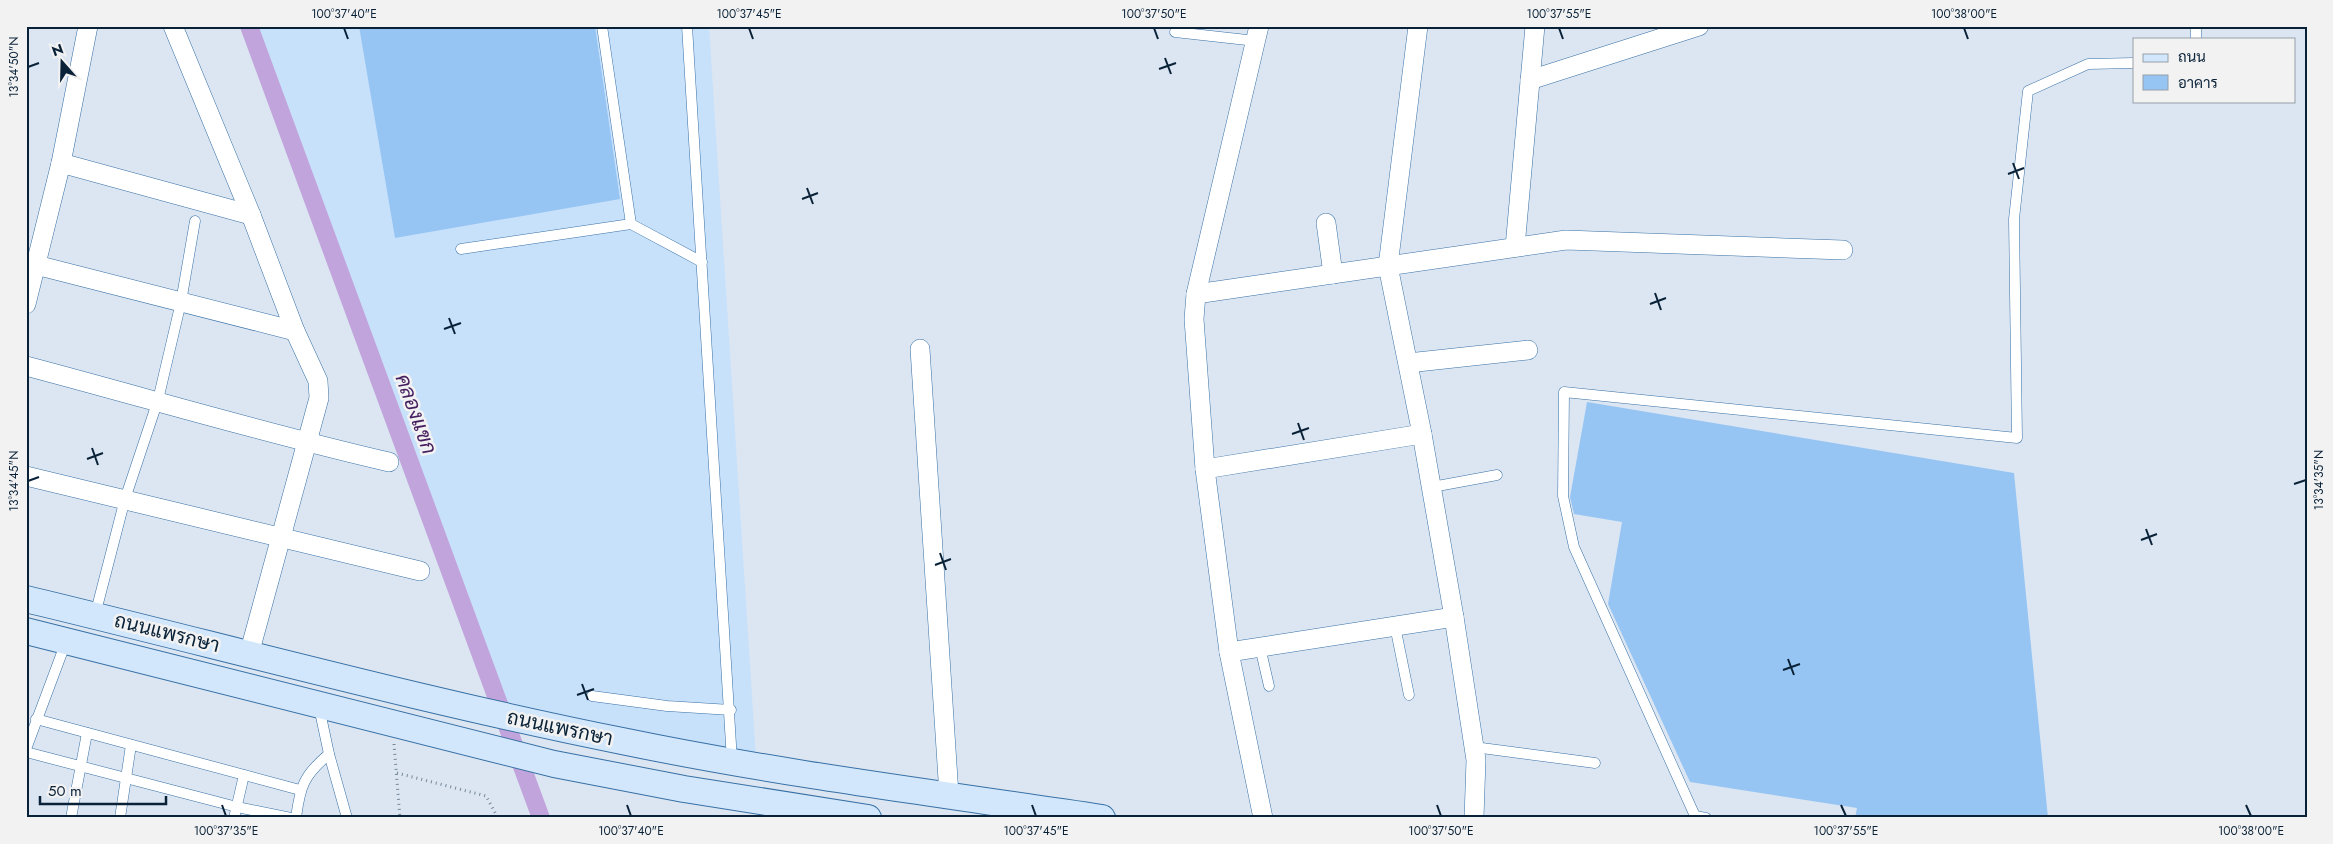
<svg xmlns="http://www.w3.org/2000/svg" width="2333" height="844" font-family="Jost,Sarabun,sans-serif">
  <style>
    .built { fill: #c8e1fb }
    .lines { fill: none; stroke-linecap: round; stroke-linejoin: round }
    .canal { stroke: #c2a4dc; stroke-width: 18 }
    .building { fill: #97c5f3 }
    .service-casing { stroke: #3870a5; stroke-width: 11 }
    .minor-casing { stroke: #3870a5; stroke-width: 20 }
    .secondary-casing { stroke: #3870a5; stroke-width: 28 }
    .path { stroke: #768798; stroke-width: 3; stroke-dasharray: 1 4; stroke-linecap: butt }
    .service { stroke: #fff; stroke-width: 10 }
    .minor { stroke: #fff; stroke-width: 19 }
    .secondary { stroke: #d2e7fb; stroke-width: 26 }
    .ticks { fill: none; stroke: #0a2238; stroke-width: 2 }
    .labels { text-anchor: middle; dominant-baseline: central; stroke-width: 5; stroke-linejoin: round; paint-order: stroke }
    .street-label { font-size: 20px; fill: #0a2238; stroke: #f2f2f2 }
    .water-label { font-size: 21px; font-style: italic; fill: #451e5f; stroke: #f2f2f2 }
    .neatline { fill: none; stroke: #0a2238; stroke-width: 2 }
    .ticks-label { font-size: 12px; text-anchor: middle; fill: #0a2238 }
  </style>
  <rect width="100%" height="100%" fill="#dbe6f2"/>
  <polygon class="built" points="252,26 709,26 756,758 510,710"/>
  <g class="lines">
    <polyline class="canal" points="249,26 541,818"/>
  </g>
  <g class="building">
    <polygon points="359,26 595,26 620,199 395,238"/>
    <polygon points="1587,402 2014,473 2048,818 1855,818 1857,808 1690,782 1608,604 1622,522 1574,514 1570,497"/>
  </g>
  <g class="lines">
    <g class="service-casing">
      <g id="service">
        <polyline points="602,26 631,224"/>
        <polyline points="687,26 732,761"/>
        <polyline points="1175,32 1256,41"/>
        <polyline points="2196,39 2196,26"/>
        <polyline points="461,249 631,224 702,262"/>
        <polyline points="1432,487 1497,475"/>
        <polyline points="95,615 125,499 158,400 181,302 195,221"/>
        <polyline points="1395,626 1409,695"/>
        <polyline points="1260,647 1269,686"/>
        <polyline points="592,696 667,706 731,710"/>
        <polyline points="319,707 329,754 347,818"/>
        <polyline points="36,719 300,790"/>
        <polyline points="1474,747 1595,763"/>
        <polyline points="26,749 66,642"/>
        <polyline points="26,752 237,807 291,818"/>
        <polyline points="71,818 87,733"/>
        <polyline points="120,818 131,745"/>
        <polyline points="234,818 244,775"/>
        <path d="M296 818C300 786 304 775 329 754"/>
        <polyline points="1706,818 1695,816 1574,547 1563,496 1564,392 2017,438 2014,219 2028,91 2088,64 2134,63"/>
      </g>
    </g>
    <g class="minor-casing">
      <g id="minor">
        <polyline points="173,26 251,215 295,331 318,381 319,398 249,654"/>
        <polyline points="1259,26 1196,294 1194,319 1205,469 1229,652 1263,818"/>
        <polyline points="1418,26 1388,266 1422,434 1454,617 1476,760 1474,818"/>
        <polyline points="1530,80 1699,26"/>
        <polyline points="61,163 251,215"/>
        <polyline points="1326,223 1333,274"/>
        <polyline points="1515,247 1535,26"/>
        <polyline points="36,265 295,331"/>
        <polyline points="1196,294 1566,240 1843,250"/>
        <polyline points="26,304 61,163 88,26"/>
        <polyline points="920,349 949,795"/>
        <polyline points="1408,363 1528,350"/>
        <path d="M26 366C147 398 267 434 389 462"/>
        <polyline points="1205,469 1422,434"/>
        <polyline points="26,476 420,571"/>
        <polyline points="1229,652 1454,617"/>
      </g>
    </g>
    <g class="secondary-casing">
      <g id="secondary">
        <path d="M26 599C225 647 422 701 622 741 781 774 942 794 1102 818"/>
        <polyline points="26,631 554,764 684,789 868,818"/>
      </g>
    </g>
    <g class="path">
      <polyline points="394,744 400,818"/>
      <polyline points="397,773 486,796 498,818"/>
    </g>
    <use href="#service" class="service"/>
    <use href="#minor" class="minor"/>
    <use href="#secondary" class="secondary"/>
  </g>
  <path class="ticks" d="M344 28 348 39M749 28 753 39M1154 28 1158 39M1559 28 1563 39M1964 28 1968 39M1165 58 1171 74M28 67 39 63M1159 69 1176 63M2013 163 2019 179M2008 174 2024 168M807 188 813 204M802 199 818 193M1655 293 1661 310M1650 304 1666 298M449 318 455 334M444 329 461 323M1298 423 1304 440M1292 434 1309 428M92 448 98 465M87 459 103 453M28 481 39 477M2294 484 2306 480M2146 529 2152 545M2141 540 2157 534M940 553 946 570M935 565 951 559M1788 659 1794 675M1783 670 1800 664M582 684 588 700M577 695 594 689M222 805 226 816M627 805 631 816M1032 805 1036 816M1437 805 1441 816M1841 805 1846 816M2246 805 2251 816"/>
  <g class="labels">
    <g class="street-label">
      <text transform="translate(167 633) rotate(14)">ถนนแพรกษา</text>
      <text transform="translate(560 728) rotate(12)">ถนนแพรกษา</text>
    </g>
    <g class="water-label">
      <text transform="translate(416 414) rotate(70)">คลองแขก</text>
    </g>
  </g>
  <rect width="2333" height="844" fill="none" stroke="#f2f2f2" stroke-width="55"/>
  <rect x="2133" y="38" width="162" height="65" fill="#f2f2f2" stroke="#959fa8"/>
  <rect x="2143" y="54" width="25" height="8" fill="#d2e7fb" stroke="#959fa8"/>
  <text x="2178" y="62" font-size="15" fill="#0a2238">ถนน</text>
  <rect x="2143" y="75" width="25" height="15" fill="#97c5f3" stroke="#959fa8"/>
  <text x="2178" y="88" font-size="15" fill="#0a2238">อาคาร</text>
  <g transform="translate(62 62) rotate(340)" stroke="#f2f2f2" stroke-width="4" paint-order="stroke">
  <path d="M0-4L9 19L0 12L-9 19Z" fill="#0a2238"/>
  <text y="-8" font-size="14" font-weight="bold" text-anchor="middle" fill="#0a2238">N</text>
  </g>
  <path d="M40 796v8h126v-8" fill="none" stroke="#0a2238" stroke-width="2.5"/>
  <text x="48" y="796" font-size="15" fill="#0a2238" stroke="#f2f2f2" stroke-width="4" paint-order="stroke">50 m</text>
  <rect x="28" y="28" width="2278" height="788" class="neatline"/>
  <g class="ticks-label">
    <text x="344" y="18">100°37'40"E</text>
    <text x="749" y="18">100°37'45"E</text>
    <text x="1154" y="18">100°37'50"E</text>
    <text x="1559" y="18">100°37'55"E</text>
    <text x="1964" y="18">100°38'00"E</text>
    <text transform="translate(14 67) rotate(-90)" y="4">13°34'50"N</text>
    <text transform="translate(2319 480) rotate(-90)" y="4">13°34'35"N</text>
    <text transform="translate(14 481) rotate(-90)" y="4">13°34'45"N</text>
    <text x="226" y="835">100°37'35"E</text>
    <text x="631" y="835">100°37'40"E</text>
    <text x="1036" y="835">100°37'45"E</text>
    <text x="1441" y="835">100°37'50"E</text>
    <text x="1846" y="835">100°37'55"E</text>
    <text x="2251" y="835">100°38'00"E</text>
  </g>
</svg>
